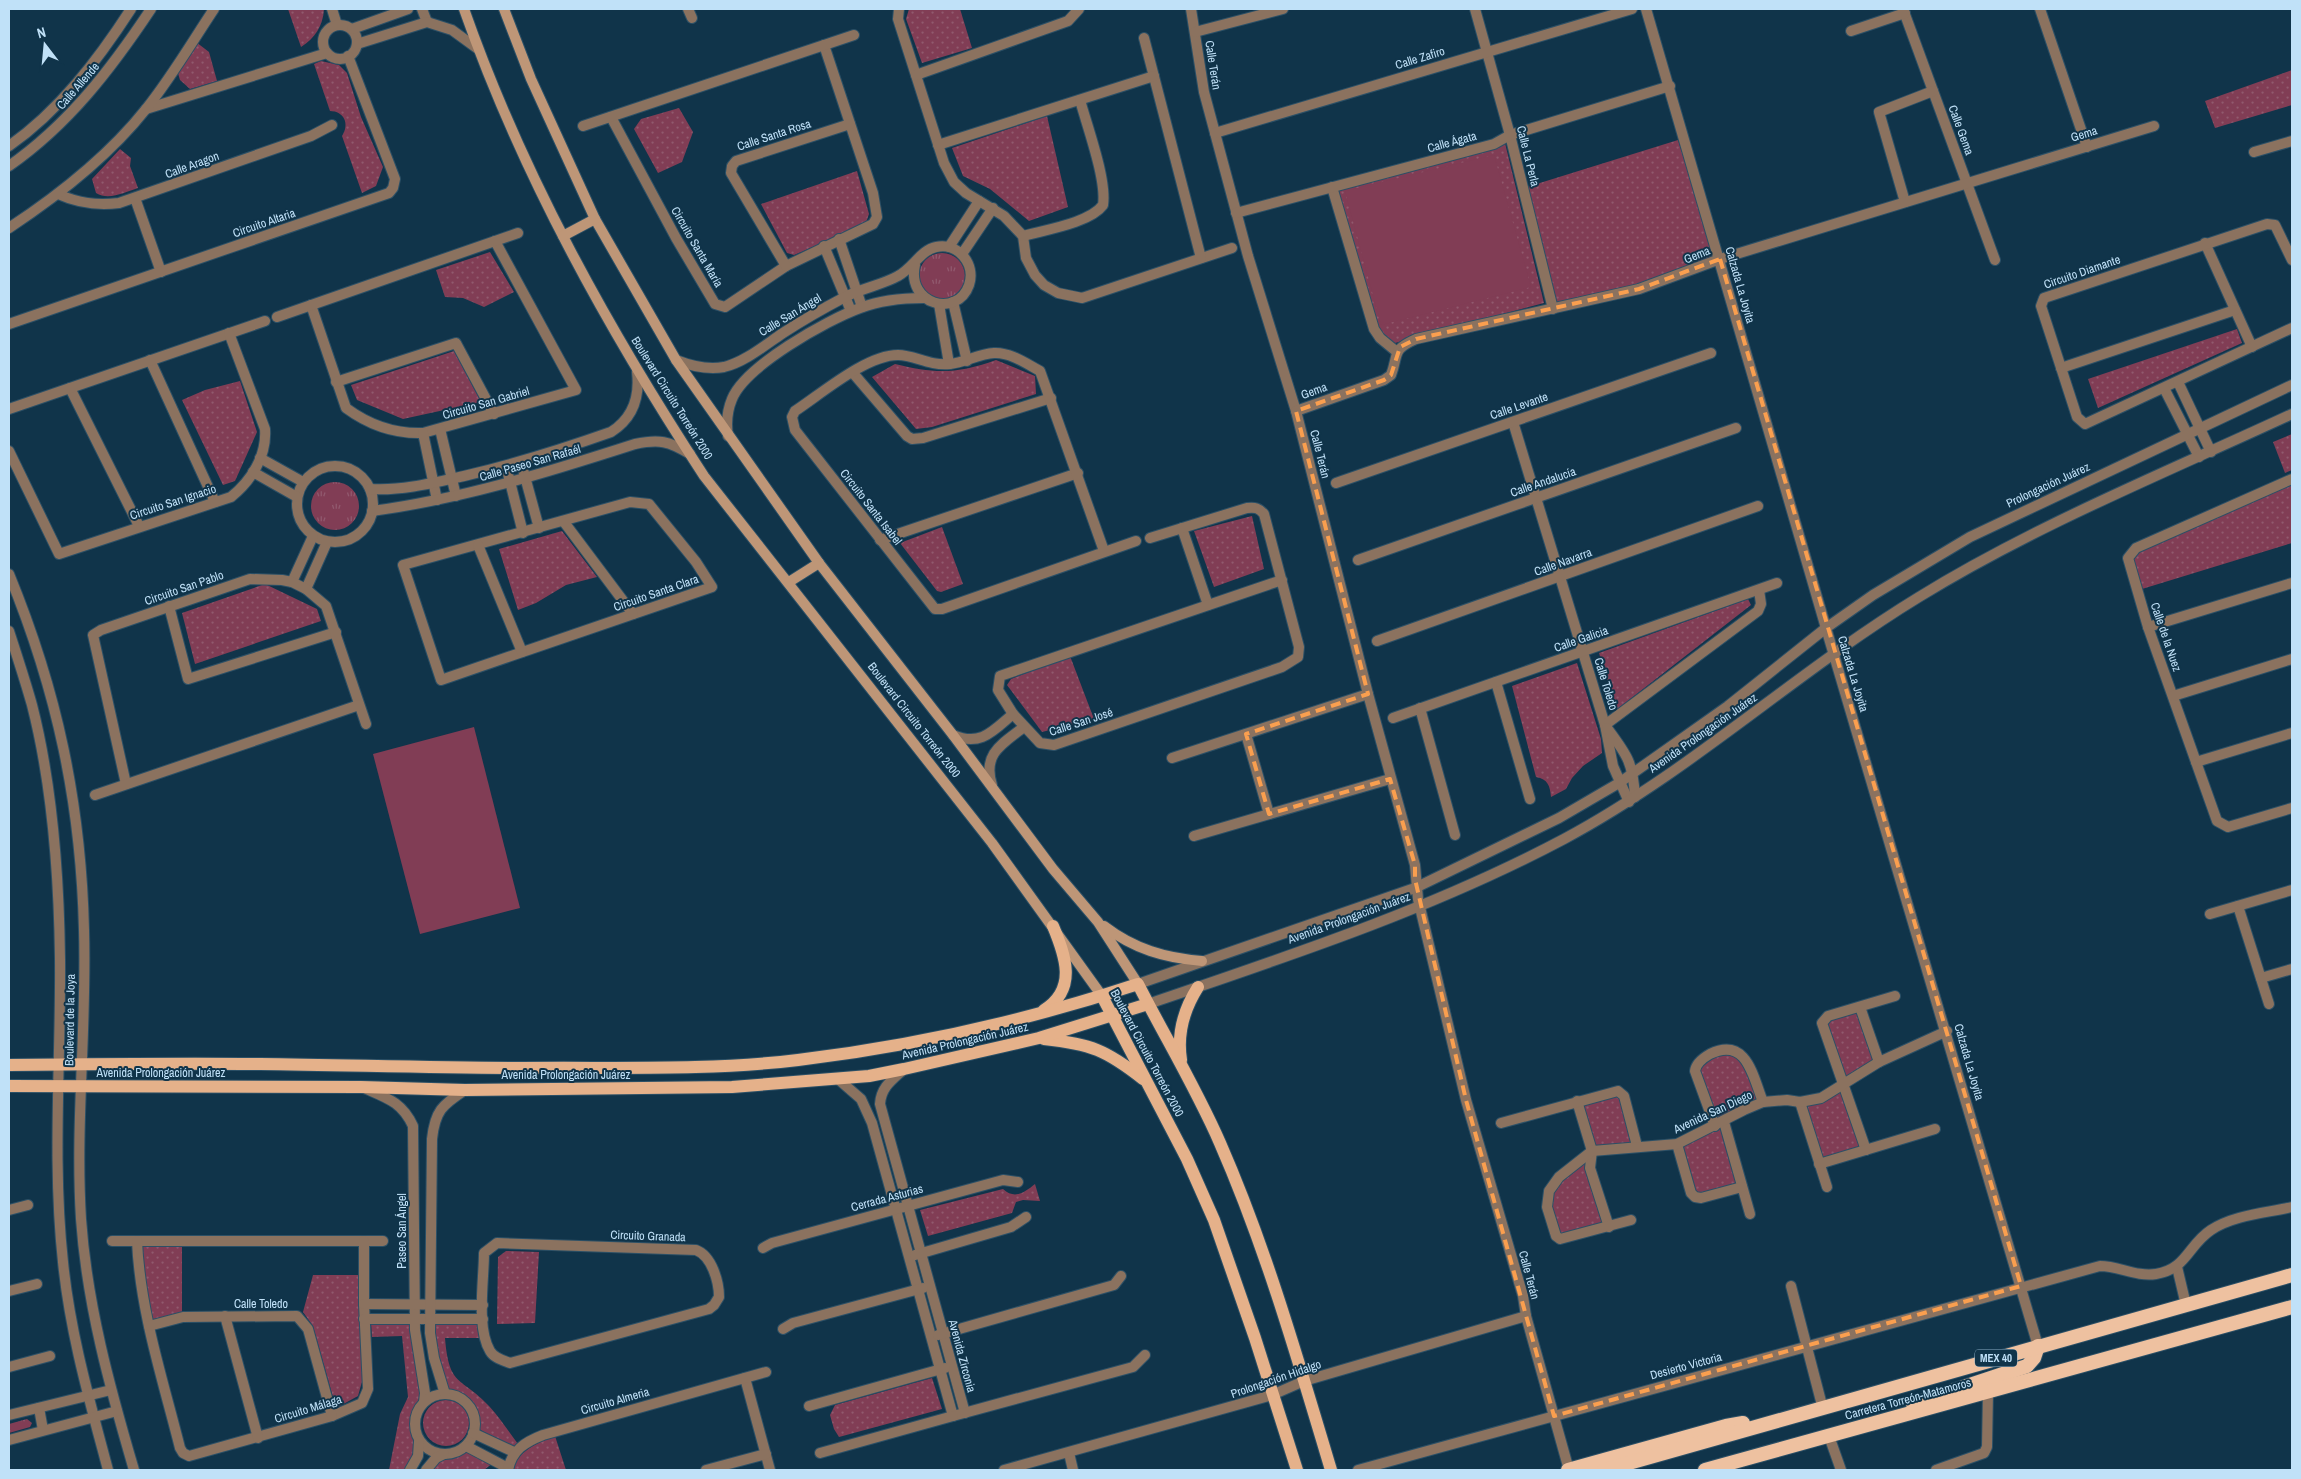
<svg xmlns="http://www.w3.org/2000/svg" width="2301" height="1479" font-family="'Archivo Narrow',sans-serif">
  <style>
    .grass { fill: url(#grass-tufts) }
    .park { fill: url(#park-dots) }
    .pitch { fill: #813d55 }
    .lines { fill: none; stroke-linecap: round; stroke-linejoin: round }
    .minor-casing { stroke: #2c5066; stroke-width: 12 }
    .tertiary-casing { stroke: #2c5066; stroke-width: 12 }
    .secondary-casing { stroke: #2c5066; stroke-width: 12 }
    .primary-casing { stroke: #2c5066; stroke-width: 14 }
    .trunk-casing { stroke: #2c5066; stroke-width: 16 }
    .minor { stroke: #8b725f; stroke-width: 10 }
    .tertiary { stroke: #8b725f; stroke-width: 10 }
    .secondary { stroke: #be9677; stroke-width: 10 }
    .primary { stroke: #e5b18a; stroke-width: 12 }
    .trunk { stroke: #eec1a0; stroke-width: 14 }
    .marked { fill: none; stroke: #fa9f4f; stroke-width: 4; stroke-dasharray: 10 6; stroke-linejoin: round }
    .labels { text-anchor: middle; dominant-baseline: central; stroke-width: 4; stroke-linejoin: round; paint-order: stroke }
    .shield { fill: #10344a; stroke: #8badc4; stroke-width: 1 }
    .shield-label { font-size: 11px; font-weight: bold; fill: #c0e1f8 }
    .street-label { font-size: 12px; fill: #c0e1f8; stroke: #10344a }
  </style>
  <defs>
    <pattern id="grass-tufts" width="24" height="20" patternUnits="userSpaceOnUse" patternTransform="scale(1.25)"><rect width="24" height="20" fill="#813d55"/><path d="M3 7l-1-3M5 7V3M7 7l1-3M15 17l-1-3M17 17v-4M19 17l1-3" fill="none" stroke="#91596e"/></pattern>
    <pattern id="park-dots" width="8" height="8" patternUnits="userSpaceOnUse" patternTransform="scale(1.25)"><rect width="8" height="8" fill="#813d55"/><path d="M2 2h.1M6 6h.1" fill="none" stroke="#91596e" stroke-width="1.8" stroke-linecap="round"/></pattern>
  </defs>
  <rect width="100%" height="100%" fill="#10344a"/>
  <g class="grass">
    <circle cx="942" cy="276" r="23"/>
    <circle cx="335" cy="506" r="24"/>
    <polygon points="27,1419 32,1423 30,1427 9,1433 9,1424"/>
  </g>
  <g class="park">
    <path d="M288 9H324C323 26 315 38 301 47Z"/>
    <polygon points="909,9 960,9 972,48 922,63 906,19"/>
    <polygon points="196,42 209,52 217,81 190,89 180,80 177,70"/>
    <path d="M321 61 339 65 347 73 361 117 383 167 376 186 362 193 342 136C350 124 344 111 330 111L314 64Z"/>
    <polygon points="2292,70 2292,105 2215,128 2205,101"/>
    <polygon points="679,108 693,132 682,162 658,173 634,129 641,119"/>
    <polygon points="1047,116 1068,207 1029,221 990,189 963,176 952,148"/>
    <polygon points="1678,140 1715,257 1637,287 1556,305 1527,187"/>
    <polygon points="1505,143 1544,303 1395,343 1383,335 1375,322 1337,191"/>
    <path d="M120 149 131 158 130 166 138 188C125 192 109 201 96 193L92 179Z"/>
    <polygon points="857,171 869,214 865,225 794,255 787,253 761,204"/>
    <polygon points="490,252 514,292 484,307 463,298 445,297 436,270"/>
    <polygon points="2237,329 2242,343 2098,408 2088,379"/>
    <polygon points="454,351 481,402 403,419 357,400 351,385"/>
    <path d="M996 360 1035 376 1036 394 932 427 916 429 872 377 895 364C935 374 957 374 996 360Z"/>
    <polygon points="240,381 257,432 235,481 223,485 182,400 205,390"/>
    <polygon points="2292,434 2292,470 2285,473 2273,442"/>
    <polygon points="2292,484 2292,543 2142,589 2132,559 2138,550"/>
    <polygon points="1252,516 1264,569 1214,587 1194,531"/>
    <polygon points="942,527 963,584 941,592 937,591 900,543"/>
    <polygon points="562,531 597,577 566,585 536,603 518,610 499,549"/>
    <polygon points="265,584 317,609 321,621 195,664 182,613"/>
    <polygon points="1748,599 1751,605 1616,710 1599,653"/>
    <polygon points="1070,656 1094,719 1042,732 1007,685 1011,679"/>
    <path d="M1577 663 1601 739 1602 753 1583 766 1572 778 1566 789 1551 797C1550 786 1548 779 1536 777L1512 686Z"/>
    <polygon points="1859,1008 1877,1061 1844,1081 1825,1020"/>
    <polygon points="1729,1052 1743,1059 1761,1101 1716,1123 1698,1066 1709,1058"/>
    <polygon points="1843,1088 1864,1148 1820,1161 1803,1104"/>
    <polygon points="1619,1094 1635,1144 1594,1149 1579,1103"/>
    <polygon points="1722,1126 1739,1185 1696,1195 1679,1145"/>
    <path d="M1588 1159 1606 1225 1560 1236C1556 1227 1551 1216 1549 1206 1546 1185 1574 1169 1588 1159Z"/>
    <path d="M1035 1184 1040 1201 1023 1200 1016 1202 1012 1213 928 1236 920 1210 1003 1189C1015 1200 1025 1192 1035 1184Z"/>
    <polygon points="141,1244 182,1246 182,1312 152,1320 146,1292"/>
    <polygon points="506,1251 539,1252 535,1323 497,1324 498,1257"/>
    <polygon points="313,1275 359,1275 363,1378 358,1396 336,1408 313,1326 303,1312"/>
    <polygon points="413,1322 421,1400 412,1418 412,1430 417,1442 417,1450 406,1470 389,1470 400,1414 408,1397 402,1336 372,1337 371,1323"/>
    <path d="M433 1322H480L479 1338H445C449 1388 461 1376 489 1406 500 1418 509 1432 518 1444L513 1449 479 1429 477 1417 471 1404 445 1386 439 1367Z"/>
    <polygon points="932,1378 942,1409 839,1437 834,1429 830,1415 835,1405"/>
    <circle cx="446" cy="1423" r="23"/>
    <path d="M555 1436 566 1470H511C521 1450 534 1444 555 1436Z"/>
    <polygon points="468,1449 493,1463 484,1470 431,1470 438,1460 452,1458"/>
  </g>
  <g class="pitch">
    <polygon points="1494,155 1531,287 1381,325 1345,191"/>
    <polygon points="474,727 520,908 420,934 373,754"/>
  </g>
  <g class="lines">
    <g class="minor-casing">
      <g id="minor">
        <polyline points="332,9 337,25"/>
        <polyline points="422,9 427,22"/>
        <polyline points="688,9 692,18"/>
        <polyline points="899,9 898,19 944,163 954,182 966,193 1004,216 1023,236 1026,258 1035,275 1044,285 1058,293 1082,298 1232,248"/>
        <polyline points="1191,9 1204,92 1248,256 1296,411 1368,694 1415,865 1418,899 1466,1100 1523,1296 1526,1316 1569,1470"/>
        <polyline points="1475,9 1510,135 1553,309"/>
        <polyline points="1646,9 1826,628 2038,1346"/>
        <polyline points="1903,9 1995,260"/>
        <polyline points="2040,9 2087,147"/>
        <circle cx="340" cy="42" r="17"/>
        <polyline points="352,29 408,9"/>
        <polyline points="1851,31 1905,13"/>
        <polyline points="1195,32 1283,9"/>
        <polyline points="1144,38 1201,258"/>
        <polyline points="357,44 427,22 452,30 478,49"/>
        <polyline points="916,75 1068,21 1079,9"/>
        <polyline points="146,109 327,53"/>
        <polyline points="611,117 676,238 715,304 725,307 786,266 873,224 877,217 873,193 824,45"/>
        <polyline points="583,126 854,35"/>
        <polyline points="1215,133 1632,9"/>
        <polyline points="938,145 1154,76"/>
        <polyline points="2254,152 2292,141"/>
        <polyline points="1332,187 1374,329 1380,338 1397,352"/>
        <path d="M58 194C78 203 96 206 119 203L311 136 332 125"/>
        <polyline points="135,198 161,272"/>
        <polyline points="1905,202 1879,112 1933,91"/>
        <polyline points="1236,213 1494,144 1510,135 1670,86"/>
        <path d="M9 228C59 195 108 157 146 109 171 78 192 42 214 9"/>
        <path d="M1023 236C1044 230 1090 223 1103 205 1107 180 1087 126 1080 100"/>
        <polyline points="839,239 862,307"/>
        <polyline points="2205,243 2252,347"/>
        <polyline points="824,246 851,311"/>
        <polyline points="949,247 979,201"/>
        <polyline points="962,254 993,208"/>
        <polyline points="2292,260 2275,225 2267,224 2044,298 2041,306 2077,417 2085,424 2292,328"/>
        <polyline points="786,266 731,173 732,166 736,161 850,124"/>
        <polyline points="953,302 967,361"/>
        <polyline points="939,304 949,364"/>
        <path d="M311 305 346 408C369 425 394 434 423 433L576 390 495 241"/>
        <polyline points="277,317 518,233"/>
        <polyline points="9,324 389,193 393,188 395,179 348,56"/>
        <polyline points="150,360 215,502"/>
        <path d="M676 360C691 366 707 370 724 367 745 362 765 345 783 333 803 320 824 308 845 297 862 288 882 285 898 276 913 268 921 250 936 247 958 242 976 264 969 285 957 319 906 304 915 265"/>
        <polyline points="2061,368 2235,310"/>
        <polyline points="853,373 907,436 912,439 923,438 1051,398"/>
        <polyline points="336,382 456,343 494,414"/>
        <polyline points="2178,382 2211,452"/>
        <polyline points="70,388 139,526"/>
        <polyline points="2164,388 2199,457"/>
        <polyline points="9,409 265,321"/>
        <path d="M1296 411 1384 380 1391 375C1399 354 1391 350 1416 339L1639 289 1720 259 2154 126"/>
        <polyline points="1513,422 1605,725 1613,766 1629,802"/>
        <polyline points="440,429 456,496"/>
        <polyline points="423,433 437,500"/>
        <path d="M728 436C726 423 727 411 732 399 745 366 827 320 860 308 881 300 903 298 924 298"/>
        <path d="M9 451 59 554 231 497C251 481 267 456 265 429L229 333"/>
        <polyline points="260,458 303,482"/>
        <polyline points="521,462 539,528"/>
        <circle cx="335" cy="504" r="38"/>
        <polyline points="506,466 523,533"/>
        <polyline points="253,472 297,497"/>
        <polyline points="2292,479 2136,548 2128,558 2148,627 2217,821 2228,827 2292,808"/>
        <polyline points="1336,483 1711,353"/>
        <path d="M370 489C402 491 433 483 464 476 515 464 563 449 611 432 633 418 640 397 637 372"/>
        <polygon points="630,502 649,504 696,562 712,587 441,680 403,565"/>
        <path d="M372 511C462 499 548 472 635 444 659 439 669 441 690 454"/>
        <polyline points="564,522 633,614"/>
        <polyline points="1182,528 1208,605"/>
        <path d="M1150 538 1247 508C1255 507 1259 508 1264 514L1299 647 1298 657 1282 667 1054 745 1040 743 1013 714 998 690 1000 676 1282 580"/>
        <polyline points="880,540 1078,473"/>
        <polyline points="478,545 522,652"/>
        <path d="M1104 551 1040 371C1027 364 1010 352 994 353 979 354 965 362 950 364 928 366 915 355 898 355 866 355 821 394 795 411L792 417 795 430 935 609H942L1136 541"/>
        <polyline points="1358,560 1736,428"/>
        <path d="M9 574C57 691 81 803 84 930 87 1027 75 1123 81 1219 87 1305 110 1388 134 1470"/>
        <polyline points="292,582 313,536"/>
        <polyline points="306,589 327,542"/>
        <polyline points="169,606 188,679 336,632"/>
        <polyline points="2148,627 2292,583"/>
        <path d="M9 631C17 656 25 680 32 705 53 787 59 875 60 959 61 1060 52 1161 63 1262 70 1333 90 1402 108 1470"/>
        <polyline points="1377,641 1758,506"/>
        <polyline points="1496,682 1530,799"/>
        <polyline points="2173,696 2292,659"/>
        <polyline points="1420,708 1455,835"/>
        <polyline points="1393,718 1777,583"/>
        <polyline points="1605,725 1758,611 1761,604 1759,590"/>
        <path d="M1607 728C1627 755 1633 762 1635 797"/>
        <polyline points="1246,734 1269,814"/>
        <path d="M953 735C981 747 993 731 1013 714"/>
        <polyline points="1172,758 1368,694"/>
        <polyline points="2196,762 2292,733"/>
        <polyline points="126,784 93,635 101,630 250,579 282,580 292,582 306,589 326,606 366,724"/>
        <path d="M992 785C982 754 1002 744 1024 727"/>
        <polyline points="95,795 359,705"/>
        <polyline points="1194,836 1390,779"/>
        <polyline points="2238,906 2269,1004"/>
        <polyline points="2210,914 2292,890"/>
        <polyline points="2261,978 2292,969"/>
        <polyline points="1860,1007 1879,1062"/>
        <path d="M904 1069C892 1080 881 1087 880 1104L965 1413"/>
        <polyline points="838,1079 861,1099 872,1123 953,1416 1133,1367 1145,1355"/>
        <path d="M364 1088C387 1098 402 1102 413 1126L415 1330 425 1393 424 1402"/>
        <polyline points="1577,1101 1592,1151 1590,1168 1609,1227"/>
        <polyline points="1800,1102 1827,1187"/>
        <polyline points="1724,1122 1750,1214"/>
        <polyline points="1501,1123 1618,1091 1624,1096 1637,1146"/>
        <path d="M1715 1126 1695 1071C1696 1063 1703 1058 1710 1054 1747 1036 1753 1077 1763 1102"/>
        <polyline points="1677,1144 1691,1193 1695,1197 1701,1198 1742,1187"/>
        <polyline points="1866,1150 1822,1023 1828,1016 1895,996"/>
        <polyline points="1819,1164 1935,1129"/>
        <polyline points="9,1210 28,1205"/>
        <polyline points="1631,1220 1560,1239 1556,1236 1547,1207 1549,1191 1559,1177 1592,1151 1677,1144 1744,1110 1763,1102 1787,1100 1800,1102 1821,1098 1879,1062 1947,1031"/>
        <polyline points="112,1241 383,1241"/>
        <path d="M137 1241C140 1311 163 1380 180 1448L183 1453 189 1456 332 1416 362 1403 368 1389 364 1304V1241"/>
        <path d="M497 1243 696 1250C712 1256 719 1282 719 1297L714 1305 709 1309 510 1363C502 1360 494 1358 490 1351 476 1328 484 1280 484 1253Z"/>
        <polyline points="763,1248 772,1243 1003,1180 1018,1182"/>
        <polyline points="915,1255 1011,1227 1026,1217"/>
        <polyline points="2177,1267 2186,1305"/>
        <polyline points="1791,1286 1823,1409"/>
        <polyline points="9,1291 37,1284"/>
        <polyline points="364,1304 483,1305"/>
        <polyline points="225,1316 258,1438"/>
        <polyline points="364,1319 483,1319"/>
        <polyline points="149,1326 183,1317 297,1316 308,1329 332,1416"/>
        <polyline points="783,1329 793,1323 923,1288"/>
        <polyline points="938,1335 1114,1285 1121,1276"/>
        <polyline points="9,1367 50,1356"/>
        <polyline points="745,1378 770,1470"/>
        <circle cx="445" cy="1424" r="30"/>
        <path d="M445 1394 434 1358 430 1333 432 1139C435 1111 442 1105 465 1090"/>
        <polyline points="809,1406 945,1368"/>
        <polyline points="39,1408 43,1430"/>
        <polyline points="9,1415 111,1390"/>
        <polyline points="473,1433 514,1452"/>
        <polyline points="9,1440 117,1411"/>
        <polyline points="466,1446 508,1468"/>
        <polyline points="820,1453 953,1416"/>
        <polyline points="1069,1453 1073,1470"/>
        <polyline points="410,1470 418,1456 419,1441"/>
        <polyline points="426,1470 436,1458 444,1454"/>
        <path d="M508 1470C512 1450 525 1442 543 1435L766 1372"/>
        <polyline points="706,1470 766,1454"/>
        <polyline points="1004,1470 1272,1395 1304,1381 1526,1316"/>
        <path d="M1358 1470 2100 1266C2119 1266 2136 1277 2156 1274 2187 1269 2188 1245 2211 1230 2234 1215 2266 1213 2292 1207"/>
        <polyline points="1936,1470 1984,1453 1987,1447 1988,1392"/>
      </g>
    </g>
    <g class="tertiary-casing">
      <g id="tertiary">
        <path d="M9 146C59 111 98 60 131 9"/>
        <path d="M9 166C69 124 111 69 151 9"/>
        <polyline points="1138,984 1415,888 1559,818 1619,783 1728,706 1826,628 1873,595 1970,537 2292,385"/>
        <path d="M1148 1004C1289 956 1432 909 1564 839 1691 771 1796 672 1919 597 2036 525 2167 472 2292 414"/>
        <polyline points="1829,1436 1841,1470"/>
      </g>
    </g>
    <g class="secondary-casing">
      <g id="secondary">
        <path d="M464 9C522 174 608 329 704 476L992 843 1102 996"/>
        <polyline points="504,9 531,79 595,219 676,360 819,563 953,735 1053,869 1098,922 1138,984"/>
        <polyline points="563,236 595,219"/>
        <polyline points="789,582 819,563"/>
        <path d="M1104 926C1134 949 1165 958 1202 961"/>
      </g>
    </g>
    <g class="primary-casing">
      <g id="primary">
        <polyline points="1102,996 1187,1159 1214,1220 1255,1338 1297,1470"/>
        <path d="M1044 1010C1078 989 1065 955 1053 926"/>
        <path d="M1044 1039C1091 1044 1106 1050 1143 1079"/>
        <path d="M1181 1060C1177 1034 1184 1009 1198 987"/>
        <path d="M9 1065C93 1064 177 1063 260 1064 348 1065 436 1068 523 1068 615 1067 707 1071 798 1060 914 1046 1026 1021 1138 984 1165 1037 1196 1088 1220 1143 1266 1248 1298 1360 1331 1470"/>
        <polyline points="9,1086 361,1087 465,1090 732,1087 869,1076 904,1069 1039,1038 1148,1004"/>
      </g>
    </g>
    <g class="trunk-casing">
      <g id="trunk">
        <polyline points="1913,1404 2027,1366 2034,1358 2038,1346"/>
        <polyline points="1568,1470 1726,1426 1743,1423"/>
        <polyline points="1604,1470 2292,1275"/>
        <polyline points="1705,1470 2292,1307"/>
      </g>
    </g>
    <use href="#minor" class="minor"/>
    <use href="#tertiary" class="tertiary"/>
    <use href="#secondary" class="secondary"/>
    <use href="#primary" class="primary"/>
    <use href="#trunk" class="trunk"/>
  </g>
  <path class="marked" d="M1720 259 2021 1286 1554 1416 1466 1100 1415 879V865L1390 779 1269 814 1246 734 1368 694 1296 411 1384 380 1391 375 1400 347 1416 339 1639 289Z"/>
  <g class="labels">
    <rect class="shield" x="1975" y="1349.5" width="42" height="17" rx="4"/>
    <g class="shield-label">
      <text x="1996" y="1358">MEX 40</text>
    </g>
    <g class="street-label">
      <text transform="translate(1420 58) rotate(-17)">Calle Zafiro</text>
      <text transform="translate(1213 65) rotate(81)">Calle Terán</text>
      <text transform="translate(78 86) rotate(-49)">Calle Allende</text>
      <text transform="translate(1961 130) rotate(70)">Calle Gema</text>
      <text transform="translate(2084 134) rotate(-17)">Gema</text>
      <text transform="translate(774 135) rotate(-18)">Calle Santa Rosa</text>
      <text transform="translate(1452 142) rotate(-15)">Calle Ágata</text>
      <text transform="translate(1528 156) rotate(76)">Calle La Perla</text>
      <text transform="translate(192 165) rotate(-20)">Calle Aragon</text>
      <text transform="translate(264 223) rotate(-19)">Circuito Altaria</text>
      <text transform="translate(697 247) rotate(60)">Circuito Santa María</text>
      <text transform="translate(1697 255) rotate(-22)">Gema</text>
      <text transform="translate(2082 272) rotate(-19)">Circuito Diamante</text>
      <text transform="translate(1740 285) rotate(74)">Calzada La Joyita</text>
      <text transform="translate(790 315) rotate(-31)">Calle San Ángel</text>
      <text transform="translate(1314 391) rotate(-20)">Gema</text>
      <text transform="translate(672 398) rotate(58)">Boulevard Circuito Torreón 2000</text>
      <text transform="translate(486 403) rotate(-16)">Circuito San Gabriel</text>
      <text transform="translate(1519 406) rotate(-19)">Calle Levante</text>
      <text transform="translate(1320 454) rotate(76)">Calle Terán</text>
      <text transform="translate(530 463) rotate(-16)">Calle Paseo San Rafaél</text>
      <text transform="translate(1543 482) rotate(-19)">Calle Andalucía</text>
      <text transform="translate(2048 485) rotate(-25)">Prolongación Juárez</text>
      <text transform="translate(173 502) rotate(-18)">Circuito San Ignacio</text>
      <text transform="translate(871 507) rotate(52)">Circuito Santa Isabel</text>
      <text transform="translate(1563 562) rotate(-20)">Calle Navarra</text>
      <text transform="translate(184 588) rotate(-19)">Circuito San Pablo</text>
      <text transform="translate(656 593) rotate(-19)">Circuito Santa Clara</text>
      <text transform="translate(2166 637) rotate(71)">Calle de la Nuez</text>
      <text transform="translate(1581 639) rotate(-19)">Calle Galicia</text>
      <text transform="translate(1853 674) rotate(73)">Calzada La Joyita</text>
      <text transform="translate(1606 684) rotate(73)">Calle Toledo</text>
      <text transform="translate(914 720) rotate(52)">Boulevard Circuito Torreón 2000</text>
      <text transform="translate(1081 722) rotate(-18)">Calle San José</text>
      <text transform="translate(1703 733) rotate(-35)">Avenida Prolongación Juárez</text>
      <text transform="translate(1349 918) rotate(-20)">Avenida Prolongación Juárez</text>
      <text transform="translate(70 1020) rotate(-89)">Boulevard de la Joya</text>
      <text transform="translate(965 1041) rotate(-13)">Avenida Prolongación Juárez</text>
      <text transform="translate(1147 1053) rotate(62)">Boulevard Circuito Torreón 2000</text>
      <text transform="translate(1969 1062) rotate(74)">Calzada La Joyita</text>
      <text x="161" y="1073">Avenida Prolongación Juárez</text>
      <text x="566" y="1075">Avenida Prolongación Juárez</text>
      <text transform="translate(1713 1112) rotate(-25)">Avenida San Diego</text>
      <text transform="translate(887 1198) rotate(-15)">Cerrada Asturias</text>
      <text transform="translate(402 1231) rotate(-90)">Paseo San Ángel</text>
      <text transform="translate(648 1236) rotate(2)">Circuito Granada</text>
      <text transform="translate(1529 1275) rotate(75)">Calle Terán</text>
      <text x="261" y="1304">Calle Toledo</text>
      <text transform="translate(962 1356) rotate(75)">Avenida Zirconia</text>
      <text transform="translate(1686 1366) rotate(-15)">Desierto Victoria</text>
      <text transform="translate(1276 1379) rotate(-19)">Prolongación Hidalgo</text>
      <text transform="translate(1908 1399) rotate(-15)">Carretera Torreón-Matamoros</text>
      <text transform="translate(615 1401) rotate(-16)">Circuito Almeria</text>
      <text transform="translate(308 1409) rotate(-17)">Circuito Málaga</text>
    </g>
  </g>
  <rect width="2301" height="1479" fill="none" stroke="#c0e1f8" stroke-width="20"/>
  <g transform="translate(45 45) rotate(344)" stroke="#10344a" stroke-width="4" paint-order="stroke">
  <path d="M0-4L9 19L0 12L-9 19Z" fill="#c0e1f8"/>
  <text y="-8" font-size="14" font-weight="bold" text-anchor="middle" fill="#c0e1f8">N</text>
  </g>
</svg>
